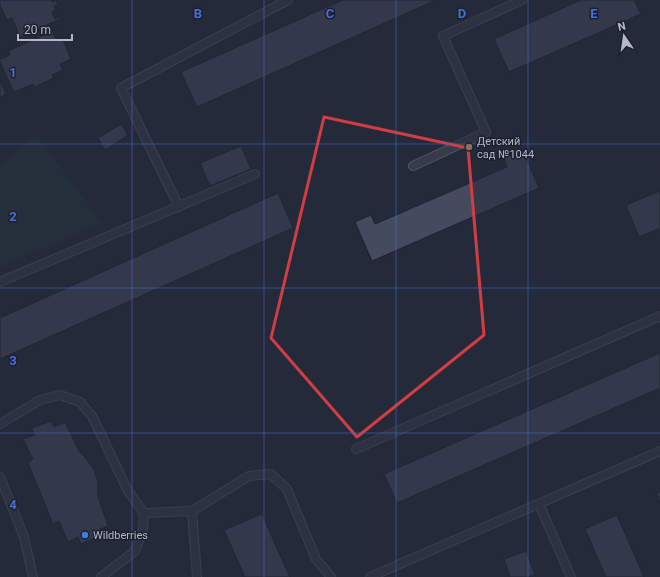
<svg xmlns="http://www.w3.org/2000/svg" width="660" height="577" font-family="Roboto,sans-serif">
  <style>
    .green { fill: #27373c }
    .building { fill: #454b5e; stroke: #1e2331 }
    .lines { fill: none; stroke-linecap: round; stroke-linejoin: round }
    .lane-casing { stroke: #555a68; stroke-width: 10 }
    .lane { stroke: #373c4a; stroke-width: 8 }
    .marked { fill: none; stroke: #d13d40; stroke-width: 3; stroke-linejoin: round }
    .grid { fill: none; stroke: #4a6ed3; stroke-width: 1; stroke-opacity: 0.55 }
    .education-dot { fill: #8d6e63; stroke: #1d212f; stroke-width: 1.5 }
    .shop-dot { fill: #3f7fe0; stroke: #1d212f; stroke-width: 1.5 }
    .labels { text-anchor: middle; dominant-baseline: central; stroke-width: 3; stroke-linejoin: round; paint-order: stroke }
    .poi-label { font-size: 11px; fill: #b3b7c6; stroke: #1d212f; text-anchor: start }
    .grid-label { font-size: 13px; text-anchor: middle; font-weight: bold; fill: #4a6ed3; stroke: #1d212f; stroke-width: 3; stroke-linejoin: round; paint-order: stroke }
  </style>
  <rect width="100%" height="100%" fill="#242a3a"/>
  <polygon class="green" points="36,135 102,223 0,267 0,166"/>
  <g class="building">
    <polygon points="0,0 51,0 52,2 56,0 58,5 54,6 56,10 52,12 55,19 59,17 60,19 20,37 12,18 7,20 0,5"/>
    <polygon points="343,0 436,0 197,107 181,72"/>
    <polygon points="581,0 634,0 641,14 509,72 494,39"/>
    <polygon points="58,29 58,30 53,33 57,41 62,38 71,59 60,64 63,70 52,75 54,78 34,87 33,84 14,92 0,62 0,57 1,59 10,55 8,51"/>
    <polygon points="0,80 6,94 0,97"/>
    <polygon points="121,124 128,135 105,150 98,138"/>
    <polygon points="241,146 251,169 210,186 200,163"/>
    <polygon points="523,150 539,188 372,261 355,222 371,215 375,224 507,167 504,158"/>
    <polygon points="660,191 660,228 639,237 626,205"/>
    <polygon points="278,193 293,228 0,359 0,318"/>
    <polygon points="660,353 660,388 397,503 384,474"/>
    <polygon points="51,421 54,427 65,422 79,451 87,460 94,470 98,481 98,497 108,526 100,529 101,535 81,544 78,537 68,542 59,521 53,524 28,463 33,459 23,439 35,435 32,428"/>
    <polygon points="660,492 660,503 656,493"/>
    <polygon points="262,514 278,551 290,577 245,577 224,530"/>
    <polygon points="617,515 644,577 606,577 585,529"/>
    <polygon points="526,551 535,575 528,577 510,577 504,559"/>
  </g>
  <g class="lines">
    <g class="lane-casing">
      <g id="lane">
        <polyline points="413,166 486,132 443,36 522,0"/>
        <polyline points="179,207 121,88 288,0"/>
        <polyline points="0,282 255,174"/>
        <polyline points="0,424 40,400 60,395 80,402 92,416 128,491 144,513 143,531 135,551 101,577"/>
        <polyline points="356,449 660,316"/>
        <polyline points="0,477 24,537 33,577"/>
        <polyline points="539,504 571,577"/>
        <polyline points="144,513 192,511"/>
        <polyline points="197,577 192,511 249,476 271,474 287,489 316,559 331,577"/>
        <polyline points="370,577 660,451"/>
      </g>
    </g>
    <use href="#lane" class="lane"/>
  </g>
  <path d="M0 0H660V577H0ZM324 117 468 148 484 335 357 437 271 338Z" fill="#242a3a" fill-opacity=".55" fill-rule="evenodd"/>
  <path class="marked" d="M324 117 468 148 484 335 357 437 271 338Z"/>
  <path class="grid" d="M132 0V577M264 0V577M396 0V577M528 0V577M0 144H660M0 288H660M0 433H660"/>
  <circle class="education-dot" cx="469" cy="147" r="4"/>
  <circle class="shop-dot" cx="85" cy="535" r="4"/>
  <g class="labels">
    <g class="poi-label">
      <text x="477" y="141">Детский<tspan x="477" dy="13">сад №1044</tspan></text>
      <text x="93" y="535">Wildberries</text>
    </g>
  </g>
  <g class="grid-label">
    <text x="198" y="18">B</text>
    <text x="330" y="18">C</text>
    <text x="462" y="18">D</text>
    <text x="594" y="18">E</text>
    <text x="13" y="77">1</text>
    <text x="13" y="221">2</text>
    <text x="13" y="365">3</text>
    <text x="13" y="509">4</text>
  </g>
  <g transform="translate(624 36) rotate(347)" stroke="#1d212f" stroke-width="3" paint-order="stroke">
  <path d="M0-3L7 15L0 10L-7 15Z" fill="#b3b7c6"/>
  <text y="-6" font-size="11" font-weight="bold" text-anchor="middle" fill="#b3b7c6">N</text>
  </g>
  <path d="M18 34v6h54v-6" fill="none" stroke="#b3b7c6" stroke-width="2"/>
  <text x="24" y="34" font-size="12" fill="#b3b7c6" stroke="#1d212f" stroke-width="3" paint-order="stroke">20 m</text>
</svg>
